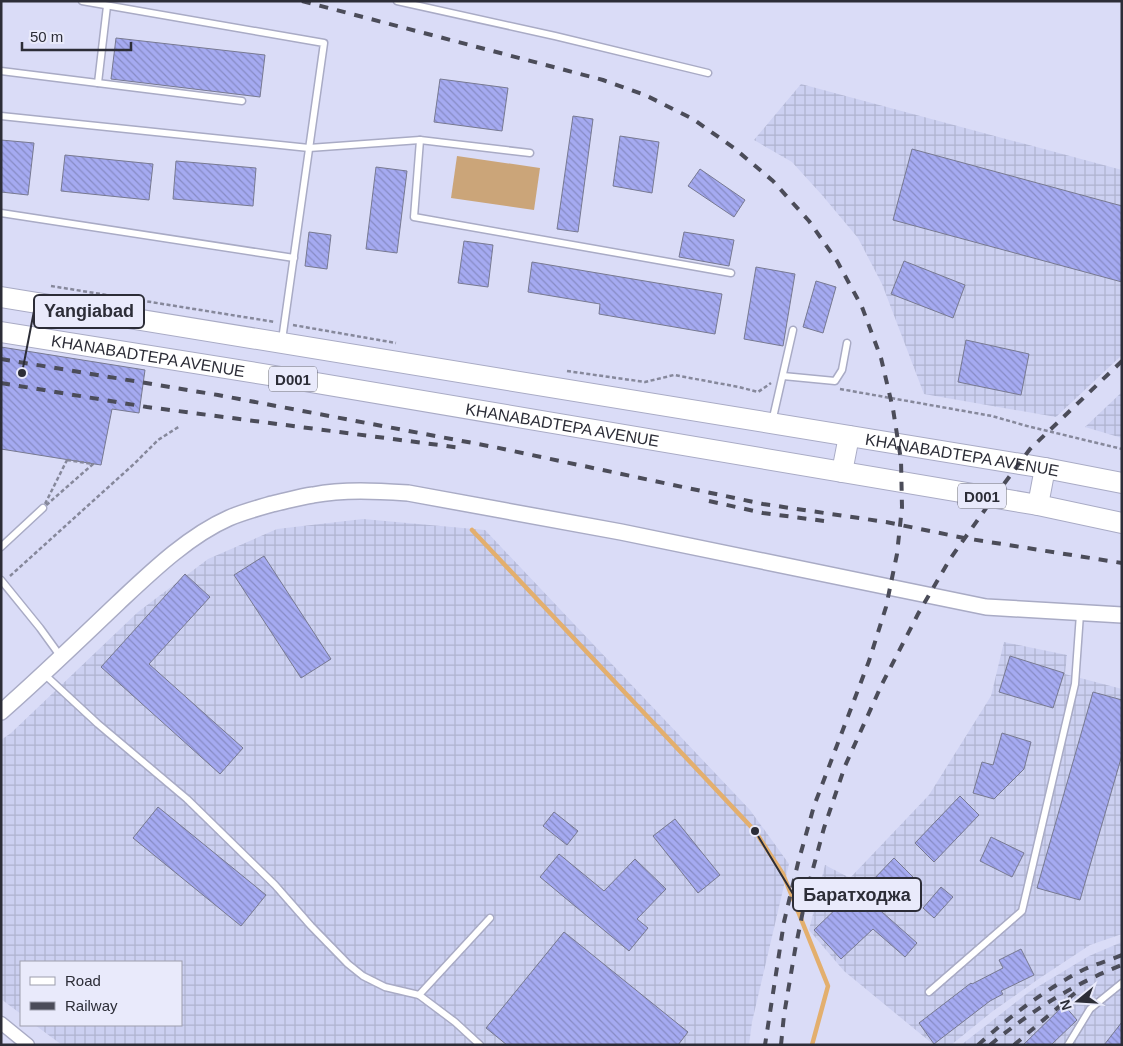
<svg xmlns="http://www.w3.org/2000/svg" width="1123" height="1046" font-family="Helvetica,sans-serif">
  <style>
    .industrial { fill: url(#industrial-grid) }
    .grass { fill: #cba579 }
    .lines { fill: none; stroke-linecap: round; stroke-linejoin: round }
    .stream { stroke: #e3af6e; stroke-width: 4.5 }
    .building { fill: url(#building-back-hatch); stroke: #777991 }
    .service-casing { stroke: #a9abc5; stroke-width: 9 }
    .minor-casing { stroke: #a9abc5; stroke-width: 15 }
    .tertiary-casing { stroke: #a9abc5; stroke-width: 18 }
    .trunk-casing { stroke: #a9abc5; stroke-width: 22 }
    .path { stroke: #86889b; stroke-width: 2.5; stroke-dasharray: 4 2.5; stroke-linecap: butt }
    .service { stroke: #fff; stroke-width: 6 }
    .minor { stroke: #fff; stroke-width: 12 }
    .tertiary { stroke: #fff; stroke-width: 15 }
    .trunk { stroke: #fff; stroke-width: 20 }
    .rail { stroke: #4b4c59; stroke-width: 4; stroke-dasharray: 9 9; stroke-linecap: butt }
    .labels { text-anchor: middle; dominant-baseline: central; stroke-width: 4; stroke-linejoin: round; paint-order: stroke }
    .shield { fill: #e9eafb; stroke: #656672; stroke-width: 1 }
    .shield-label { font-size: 15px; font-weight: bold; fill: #2c2d37 }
    .street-label { font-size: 16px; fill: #2c2d37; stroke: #e9eafb }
    .leader { fill: none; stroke: #2c2d37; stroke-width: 2 }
    .callout-dot { fill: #2c2d37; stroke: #e9eafb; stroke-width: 2 }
    .callout { fill: #e9eafb; stroke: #2c2d37; stroke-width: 2 }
    .callout-label { font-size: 18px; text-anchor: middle; font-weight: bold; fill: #2c2d37 }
  </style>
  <defs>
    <pattern id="industrial-grid" width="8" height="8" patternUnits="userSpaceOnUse" patternTransform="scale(1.25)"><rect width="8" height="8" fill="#ccd0f1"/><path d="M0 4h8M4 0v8" fill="none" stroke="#afb3cf"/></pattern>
    <pattern id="building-back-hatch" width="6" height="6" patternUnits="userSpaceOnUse" patternTransform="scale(1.25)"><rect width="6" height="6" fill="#a5aaf1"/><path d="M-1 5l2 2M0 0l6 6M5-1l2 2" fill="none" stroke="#878bc4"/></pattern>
  </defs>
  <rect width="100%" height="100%" fill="#dadcf7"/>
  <g class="industrial">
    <polygon points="801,84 1122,170 1122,355 1056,417 924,394 882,284 858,238 822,195 792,162 754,140"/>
    <polygon points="1122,392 1122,438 1085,427"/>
    <polygon points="363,519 485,530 750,810 789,864 752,1022 749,1045 62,1045 35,1025 181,1025 181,962 21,962 21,1014 1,999 1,740 11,733 138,612 208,559 277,529"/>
    <polygon points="1004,642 1067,655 1065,674 1122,689 1122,934 1090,945 1040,978 993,1011 951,1045 934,1045 844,971 809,930 825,865 850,878 929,795 991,696"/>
    <polygon points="1122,942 1122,1045 961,1045 1029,992 1089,956"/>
  </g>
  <polygon class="grass" points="457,156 540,168 534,210 451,198"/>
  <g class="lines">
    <polyline class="stream" points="472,530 755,831 783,874 828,986 812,1045"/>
  </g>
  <g class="building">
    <polygon points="116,38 265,55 260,97 111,79"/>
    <polygon points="440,79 508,88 502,131 434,122"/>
    <polygon points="573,116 593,119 578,232 557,229"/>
    <polygon points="620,136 659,142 652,193 613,186"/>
    <polygon points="1,140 34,143 28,195 1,192"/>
    <polygon points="912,149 1122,206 1122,282 893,220"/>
    <polygon points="65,155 153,164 149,200 61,191"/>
    <polygon points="176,161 256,168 253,206 173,199"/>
    <polygon points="376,167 407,171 397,253 366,249"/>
    <polygon points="700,169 745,200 734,217 688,186"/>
    <polygon points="309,232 331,235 327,269 305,266"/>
    <polygon points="684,232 734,240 729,266 679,257"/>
    <polygon points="464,241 493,245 488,287 458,283"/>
    <polygon points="904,261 965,285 953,318 891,294"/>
    <polygon points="532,262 722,294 715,334 599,314 600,304 528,292"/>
    <polygon points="756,267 795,274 783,346 744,339"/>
    <polygon points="816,281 836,287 823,333 803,327"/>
    <polygon points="966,340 1029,354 1021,395 958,382"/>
    <polygon points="1,347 145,370 139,413 112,409 101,465 1,449"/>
    <polygon points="264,556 331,659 301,678 234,575"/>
    <polygon points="185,574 210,597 149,664 243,748 220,774 101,667"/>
    <polygon points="1010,656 1064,673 1053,708 999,692"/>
    <polygon points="1093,692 1122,700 1122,755 1080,900 1037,888"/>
    <polygon points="1002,733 1031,742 1024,769 994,799 973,793 982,762 993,765"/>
    <polygon points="960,796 979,815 934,862 915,843"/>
    <polygon points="158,807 266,895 241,926 133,838"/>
    <polygon points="554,812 578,831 567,845 543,826"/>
    <polygon points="675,819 720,875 698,893 653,836"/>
    <polygon points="991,837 1024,853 1012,877 980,861"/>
    <polygon points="559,854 604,891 635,859 666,889 637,919 648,928 629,951 540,877"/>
    <polygon points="894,858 913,877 881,911 917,943 905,957 873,929 841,959 814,930 844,901 848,906"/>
    <polygon points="941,887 953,897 934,918 923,908"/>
    <polygon points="564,932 688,1032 678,1045 507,1045 486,1028"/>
    <polygon points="1021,949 1034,975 1001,991 1003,994 990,1001 934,1044 919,1023 971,983 972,984 1003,968 999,960"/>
    <polygon points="1064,1005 1077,1020 1051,1045 1023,1045"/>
    <polygon points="1122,1022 1122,1045 1104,1045"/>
  </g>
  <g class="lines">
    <g class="service-casing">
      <g id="service">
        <polyline points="82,1 324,43 282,340"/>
        <polyline points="397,1 555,36 708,73"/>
        <polyline points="1,71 242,101"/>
        <polyline points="98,83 107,6"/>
        <polyline points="1,116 309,148 420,140 530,153"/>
        <polyline points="420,140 414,217 731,273"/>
        <polyline points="1,213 294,258"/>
        <polyline points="783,376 835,381 842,370 847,343"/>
        <polyline points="772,422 793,330"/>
        <polyline points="1,547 43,508"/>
        <polyline points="1,580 40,628 61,657"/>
        <polyline points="44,674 98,724 187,799 275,885 311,926 348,964 363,976 385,987 419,995 455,1022 480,1045"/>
        <polyline points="929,992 1022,911 1075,684 1080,614"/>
        <polyline points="419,995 490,918"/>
        <polyline points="1068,1045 1090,1009 1122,983"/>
      </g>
    </g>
    <g class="minor-casing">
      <polyline id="minor" points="1,1023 28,1045"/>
    </g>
    <g class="tertiary-casing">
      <path id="tertiary" d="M1 712C41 677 79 640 118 603 150 573 188 536 229 518 243 512 258 508 272 504 286 501 299 497 313 495 344 489 377 491 408 493L621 532 986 607 1122 615"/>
    </g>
    <g class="trunk-casing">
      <g id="trunk">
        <path id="s1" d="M1 297 1045 468 1122 483"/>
        <path id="s2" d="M1 332 275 376 1038 505 1122 523"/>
        <polyline points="842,472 849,436"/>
        <polyline points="1038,505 1045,468"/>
      </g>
    </g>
    <g class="path">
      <polyline points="51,286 275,322"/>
      <polyline points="293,325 396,343"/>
      <polyline points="567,371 645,382 674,375 739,387 758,392 771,383"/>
      <polyline points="840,389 992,416 1027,426 1122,449"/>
      <polygon points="67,460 93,464 43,508"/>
      <polyline points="10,576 135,463 158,440 180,426"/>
    </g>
    <use href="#service" class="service"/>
    <use href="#minor" class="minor"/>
    <use href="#tertiary" class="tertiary"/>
    <use href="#trunk" class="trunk"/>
    <g class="rail">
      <polyline points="302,1 603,80 645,95 693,119 734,148 773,181 809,221 837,261 862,307 881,358 893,409 901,460 902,507 897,554 886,607 869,661 814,806 798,863 784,922 765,1045"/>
      <polyline points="1,359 218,395 494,447 763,504 886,522 964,538 1122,563"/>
      <polyline points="1,383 147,407 462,448"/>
      <polyline points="709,501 763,513 824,521"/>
      <polyline points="781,1045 784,1015 795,950 807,891 824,828 845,766 882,684 918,614 950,559 989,504 1030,449 1122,361"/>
      <path d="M978 1045C1009 1017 1042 992 1079 972 1092 965 1108 961 1122 955"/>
      <path d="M990 1045C1030 1012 1073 984 1122 965"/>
      <polyline points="1014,1045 1075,993"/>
    </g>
  </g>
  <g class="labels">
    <g class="shield">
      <rect x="269" y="366.5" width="48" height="25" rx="4"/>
      <rect x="958" y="483.5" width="48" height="25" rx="4"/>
    </g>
    <g class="shield-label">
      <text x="293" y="379">D001</text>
      <text x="982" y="496">D001</text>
    </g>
    <g class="street-label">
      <text stroke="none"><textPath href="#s2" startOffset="149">KHANABADTEPA AVENUE</textPath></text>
      <text stroke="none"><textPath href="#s2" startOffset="569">KHANABADTEPA AVENUE</textPath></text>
      <text stroke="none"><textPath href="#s1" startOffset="974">KHANABADTEPA AVENUE</textPath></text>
    </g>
  </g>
  <path class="leader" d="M22 373L34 311M755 831L793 894"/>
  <g class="callout-dot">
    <circle cx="22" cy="373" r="5"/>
    <circle cx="755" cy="831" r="5"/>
  </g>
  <g class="callout">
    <rect x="34" y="295" width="110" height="33" rx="5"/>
    <rect x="793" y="878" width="128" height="33" rx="5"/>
  </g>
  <g class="callout-label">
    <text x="89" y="317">Yangiabad</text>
    <text x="857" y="901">Баратходжа</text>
  </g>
  <rect width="1123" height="1046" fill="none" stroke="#2c2d37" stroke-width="5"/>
  <rect x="20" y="961" width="162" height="65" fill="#e9eafb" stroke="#9d9ead"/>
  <rect x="30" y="977" width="25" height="8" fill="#ffffff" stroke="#9d9ead"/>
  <text x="65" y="986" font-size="15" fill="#2c2d37">Road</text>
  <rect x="30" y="1002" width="25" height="8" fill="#4b4c59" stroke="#9d9ead"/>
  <text x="65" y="1011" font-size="15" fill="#2c2d37">Railway</text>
  <g transform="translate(1078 1001) rotate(252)" stroke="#e9eafb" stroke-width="4" paint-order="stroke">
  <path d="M0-4L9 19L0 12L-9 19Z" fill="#2c2d37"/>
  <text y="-8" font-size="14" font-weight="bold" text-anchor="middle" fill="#2c2d37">N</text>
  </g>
  <path d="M22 42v8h109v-8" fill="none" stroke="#2c2d37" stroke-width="2.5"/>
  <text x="30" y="42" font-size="15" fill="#2c2d37" stroke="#e9eafb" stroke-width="4" paint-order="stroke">50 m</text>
</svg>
